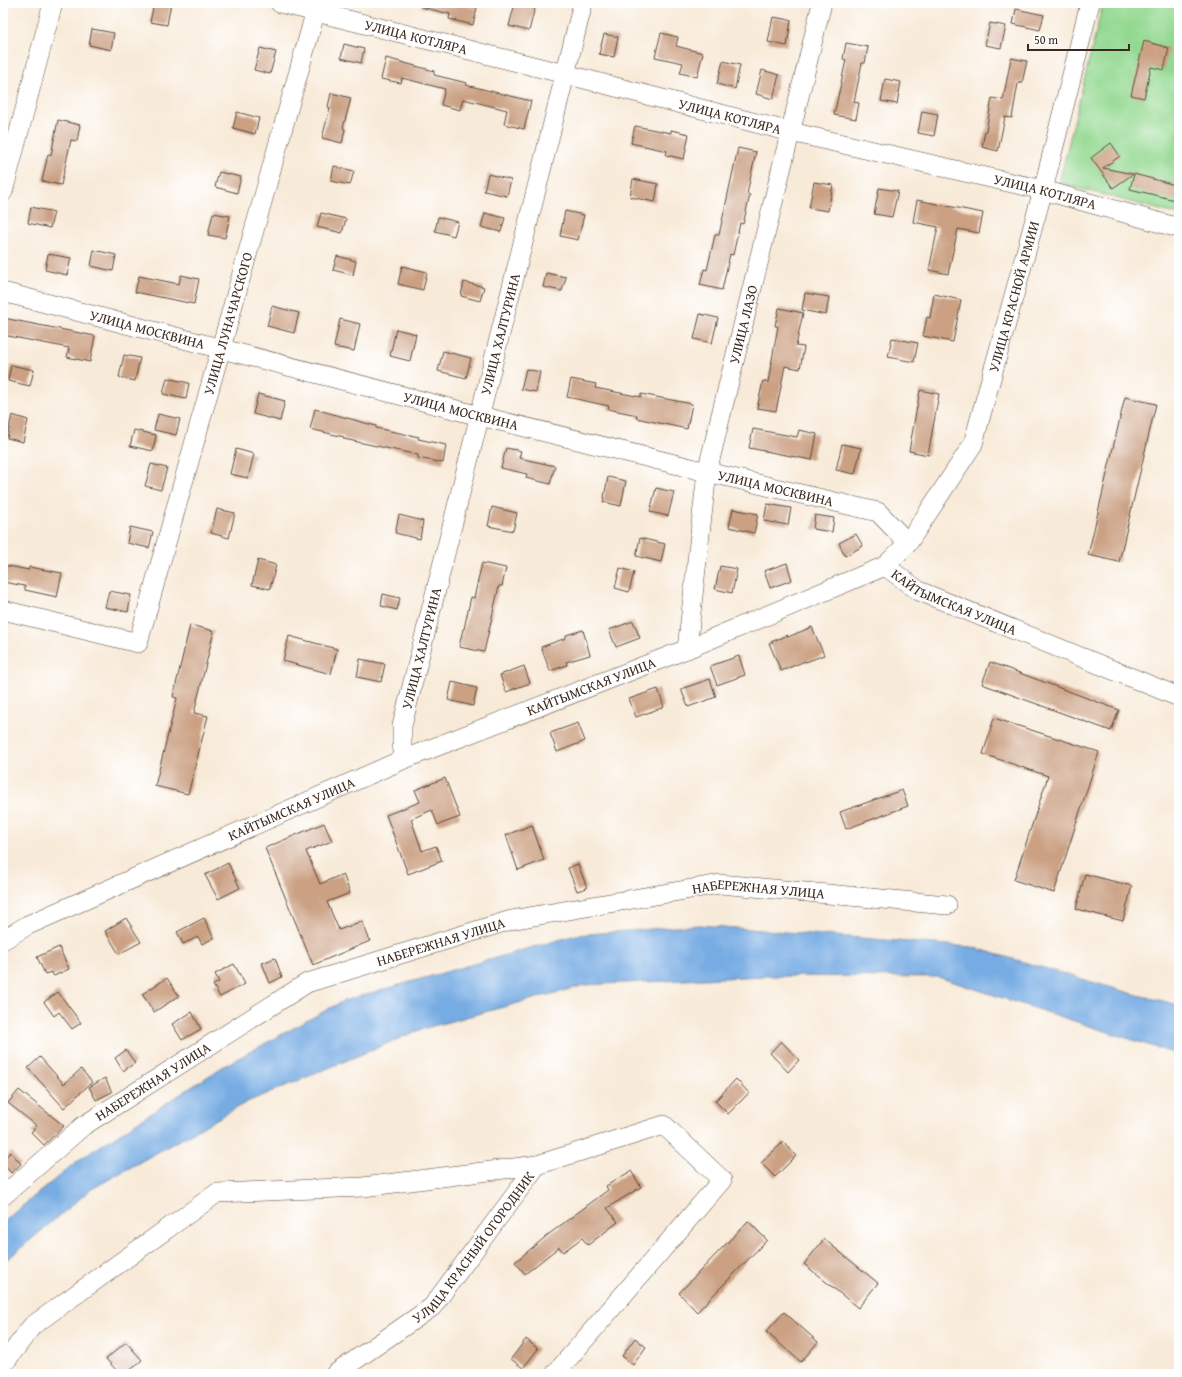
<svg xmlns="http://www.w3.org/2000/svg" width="1182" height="1377" font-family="'Gentium Book Plus',serif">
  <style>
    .green { fill: #94d992; stroke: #688258 }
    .water { fill: #76abe3; stroke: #586a80 }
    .building { fill: #cba083 }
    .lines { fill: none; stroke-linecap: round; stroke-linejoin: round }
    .minor-casing { stroke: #57473a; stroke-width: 20 }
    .minor { stroke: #fff; stroke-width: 19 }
    .labels { text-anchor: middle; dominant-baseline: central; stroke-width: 3.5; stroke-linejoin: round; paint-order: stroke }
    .street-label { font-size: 14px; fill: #3b2a1e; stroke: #fff }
  </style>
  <rect width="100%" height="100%" fill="#fff"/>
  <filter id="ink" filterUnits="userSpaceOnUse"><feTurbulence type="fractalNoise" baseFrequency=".025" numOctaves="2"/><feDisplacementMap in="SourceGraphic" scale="8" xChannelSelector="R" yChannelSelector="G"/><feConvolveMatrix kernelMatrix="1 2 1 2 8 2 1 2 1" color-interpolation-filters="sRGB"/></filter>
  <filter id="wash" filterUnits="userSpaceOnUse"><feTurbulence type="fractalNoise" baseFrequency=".012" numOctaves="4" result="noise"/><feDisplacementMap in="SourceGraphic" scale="16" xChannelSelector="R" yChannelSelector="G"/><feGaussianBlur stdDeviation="0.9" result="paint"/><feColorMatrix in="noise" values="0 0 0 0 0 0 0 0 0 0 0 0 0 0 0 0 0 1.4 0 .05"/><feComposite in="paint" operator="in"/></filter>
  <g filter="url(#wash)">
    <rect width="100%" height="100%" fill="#f8ead8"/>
    <polygon class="green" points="1103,3 1179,3 1179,215 1059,183"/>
    <polygon class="water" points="699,925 972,947 1130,993 1179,1005 1179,1055 938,977 763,976 585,985 422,1029 247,1102 90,1190 3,1263 3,1222 77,1161 224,1066 343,1001 576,935"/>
    <g id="blocks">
      <g class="building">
        <polygon points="154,3 171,3 167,25 150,22"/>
        <polygon points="421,3 458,3 477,8 473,25 449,19 450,14 421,7"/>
        <polygon points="515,3 536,3 529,31 509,26"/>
        <polygon points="1016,9 1044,15 1040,30 1013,24"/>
        <polygon points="773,17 791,20 787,46 768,42"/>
        <polygon points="990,23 1006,26 1001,48 985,45"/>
        <polygon points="92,29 114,33 111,50 89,45"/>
        <polygon points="661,33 678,37 676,46 703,53 697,77 680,73 683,63 655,57"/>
        <polygon points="604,34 618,37 614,57 599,54"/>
        <polygon points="1144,41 1169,48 1164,70 1151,67 1144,98 1131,95"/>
        <polygon points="846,43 868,47 865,63 862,63 854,102 859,103 856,119 834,115 846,60 843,59"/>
        <polygon points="344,44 364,49 361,63 341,58"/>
        <polygon points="260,48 276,52 270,74 254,70"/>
        <polygon points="386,58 434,71 434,75 467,83 466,85 531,101 524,129 504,124 507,110 463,99 460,110 441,105 445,89 402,78 401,83 381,79"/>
        <polygon points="1011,58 1027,61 1022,83 1018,83 1012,118 1005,117 998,151 982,147 985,131 986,131 992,98 1003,100"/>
        <polygon points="723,61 740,65 735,89 717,84"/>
        <polygon points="762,70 779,75 773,99 756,94"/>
        <polygon points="885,79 901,82 897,104 881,101"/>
        <polygon points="331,93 351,98 343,128 345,129 342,143 322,138 330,108 328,107"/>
        <polygon points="922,111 938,114 934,136 918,133"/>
        <polygon points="237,112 259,118 255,134 233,128"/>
        <polygon points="58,120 80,125 77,141 71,140 61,185 42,181 48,154 51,155"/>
        <polygon points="635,126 671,133 671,130 689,134 684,159 666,155 667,151 631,143"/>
        <polygon points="1111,143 1120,156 1103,168 1133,174 1113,188 1091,158"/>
        <polygon points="738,148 756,152 747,194 750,195 743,224 740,223 733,255 730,254 722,290 700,285 704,269 707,270 715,235 719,235"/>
        <polygon points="334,166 354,171 350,185 331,181"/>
        <polygon points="219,172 241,177 237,193 215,187"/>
        <polygon points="488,174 511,180 507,196 484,191"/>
        <polygon points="1134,174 1179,186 1179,201 1130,189"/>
        <polygon points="633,179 658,184 655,202 630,197"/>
        <polygon points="814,182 833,185 828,211 809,208"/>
        <polygon points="879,188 898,191 892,217 874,214"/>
        <polygon points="917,200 983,213 979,233 958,229 948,274 929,270 938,227 913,222"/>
        <polygon points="31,207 54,212 50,228 28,223"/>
        <polygon points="565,211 584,215 578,240 560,236"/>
        <polygon points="213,213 230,216 225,238 208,235"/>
        <polygon points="321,213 346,219 342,233 317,227"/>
        <polygon points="485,213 505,218 501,232 481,227"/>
        <polygon points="438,217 458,222 454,236 435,231"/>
        <polygon points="94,250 116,255 113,271 91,266"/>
        <polygon points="48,254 71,258 67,275 45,270"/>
        <polygon points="337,256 356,261 353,275 333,270"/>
        <polygon points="402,266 427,272 423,290 398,284"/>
        <polygon points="546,273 566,277 562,291 543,287"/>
        <polygon points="181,275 199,279 194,304 135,292 139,276 179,284"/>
        <polygon points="464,282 484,287 480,301 461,296"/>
        <polygon points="805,293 829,297 826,315 802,310"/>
        <polygon points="934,294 961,300 953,342 923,336 927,317 930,318"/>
        <polygon points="272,306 299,313 294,333 267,326"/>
        <polygon points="779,308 803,313 796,346 804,347 800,369 785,366 776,411 757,408 763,381 768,382 778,326 775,326"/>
        <polygon points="700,314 718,318 712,343 694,339"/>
        <polygon points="3,318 95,336 90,362 67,357 69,348 3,335"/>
        <polygon points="340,319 360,324 354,351 334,347"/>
        <polygon points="396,329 416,334 410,361 390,356"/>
        <polygon points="892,338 918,343 914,362 888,357"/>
        <polygon points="443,351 471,358 466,378 438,371"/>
        <polygon points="124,355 140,358 135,381 119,377"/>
        <polygon points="11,365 34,370 30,386 8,381"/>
        <polygon points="526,369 540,372 536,392 521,389"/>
        <polygon points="167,378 189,383 186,399 163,394"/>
        <polygon points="571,379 596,384 595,388 641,397 641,394 692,404 687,429 636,418 637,415 608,409 609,406 567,397"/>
        <polygon points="920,390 939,394 928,455 909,451"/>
        <polygon points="258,394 285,401 280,421 253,414"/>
        <polygon points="1125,397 1156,404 1119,562 1088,555"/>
        <polygon points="315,409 376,426 376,428 419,437 418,439 446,445 443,463 418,458 418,455 344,439 344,437 310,429"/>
        <polygon points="158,414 180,419 176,435 154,430"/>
        <polygon points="12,415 28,420 23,442 7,438"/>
        <polygon points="753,429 797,437 799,430 817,434 812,460 749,448"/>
        <polygon points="134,430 156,435 153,451 130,446"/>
        <polygon points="842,444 861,448 855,474 836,470"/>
        <polygon points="506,448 521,451 519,458 555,466 550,484 526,478 527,474 501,468"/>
        <polygon points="236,449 254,454 248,478 230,474"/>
        <polygon points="151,464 167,468 161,490 145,486"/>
        <polygon points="608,477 626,481 621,506 603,502"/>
        <polygon points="656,488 674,492 668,516 650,512"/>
        <polygon points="767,504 791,508 788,525 764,521"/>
        <polygon points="492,507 517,513 513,531 488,526"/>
        <polygon points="217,509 235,513 229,538 211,533"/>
        <polygon points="733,509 758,514 754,533 729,527"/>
        <polygon points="399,515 423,521 420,539 395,533"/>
        <polygon points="815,515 834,518 832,532 813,529"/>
        <polygon points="130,527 153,532 149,548 127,543"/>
        <polygon points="856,534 863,546 845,556 839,543"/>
        <polygon points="640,538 665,544 661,562 636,556"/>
        <polygon points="258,560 276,565 270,589 252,585"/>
        <polygon points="482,563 506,568 502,586 499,586 484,652 459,647 463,629 464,629 471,597 474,598"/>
        <polygon points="787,563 792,580 770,588 764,571"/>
        <polygon points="3,565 29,570 29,567 62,573 57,597 25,590 25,586 3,582"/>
        <polygon points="720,566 737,569 732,593 715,589"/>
        <polygon points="620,568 634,572 629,592 615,588"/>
        <polygon points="109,591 131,595 128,612 105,607"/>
        <polygon points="383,594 400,598 397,610 381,606"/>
        <polygon points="633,621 640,638 616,647 609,630"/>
        <polygon points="190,625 214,631 194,713 208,716 188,794 155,786 177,698 173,697"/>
        <polygon points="812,627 824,655 806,662 805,661 781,671 769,643 787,635 788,637"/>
        <polygon points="583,630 590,655 566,662 567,665 550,671 541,647 566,638 566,635"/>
        <polygon points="289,636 337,649 331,674 283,661"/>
        <polygon points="739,656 745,675 717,685 710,666"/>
        <polygon points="360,659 385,664 381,682 357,677"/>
        <polygon points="990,662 1119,710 1111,731 982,684"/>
        <polygon points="524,666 530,683 506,692 500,675"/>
        <polygon points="710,679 716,697 688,707 681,689"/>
        <polygon points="452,682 477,688 473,706 448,700"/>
        <polygon points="658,689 664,707 636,717 629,699"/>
        <polygon points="994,718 1099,752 1054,893 1014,880 1048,776 983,754"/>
        <polygon points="578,723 585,741 557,752 550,733"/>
        <polygon points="445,778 460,817 438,825 432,810 411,819 422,851 436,846 442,861 408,874 386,815 420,802 415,790"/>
        <polygon points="902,790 908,806 846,829 840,812"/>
        <polygon points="324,823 332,841 306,851 320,884 343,874 350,893 327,902 339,930 362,921 370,941 313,965 265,848"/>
        <polygon points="532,825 544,860 518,870 506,835"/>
        <polygon points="228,863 240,888 218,899 205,875"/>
        <polygon points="578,864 587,888 577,891 568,868"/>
        <polygon points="1085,874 1132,886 1123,921 1076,909"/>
        <polygon points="126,918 141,942 119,954 105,931"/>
        <polygon points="204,918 214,938 202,944 198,937 183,944 177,932"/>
        <polygon points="59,947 69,969 54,976 51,972 45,974 37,957"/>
        <polygon points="275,958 282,977 270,983 262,963"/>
        <polygon points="234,964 245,984 220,997 213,985 219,982 215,974"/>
        <polygon points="167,978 179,996 154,1012 142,994"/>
        <polygon points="58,992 81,1023 72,1029 59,1012 54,1016 44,1002"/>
        <polygon points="192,1012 201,1029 182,1040 172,1024"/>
        <polygon points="781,1041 799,1060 788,1072 770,1053"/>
        <polygon points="126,1050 135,1063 123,1071 115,1058"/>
        <polygon points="40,1057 64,1084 81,1069 92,1082 64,1108 28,1068"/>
        <polygon points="105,1078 112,1092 96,1100 89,1087"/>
        <polygon points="736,1079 749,1093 728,1114 715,1101"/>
        <polygon points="19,1090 64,1126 44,1145 31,1132 37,1126 8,1103"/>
        <polygon points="783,1142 796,1156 775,1177 761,1163"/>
        <polygon points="11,1152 21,1164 11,1173 3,1164 3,1159"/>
        <polygon points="631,1171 641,1187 607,1208 618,1222 588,1245 582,1238 563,1252 559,1247 525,1274 515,1262 549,1234 608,1190 606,1186"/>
        <polygon points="748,1221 767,1240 697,1312 679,1293"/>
        <polygon points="824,1239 878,1283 858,1308 804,1264"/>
        <polygon points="784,1312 818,1342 801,1362 766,1332"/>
        <polygon points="635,1338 646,1347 633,1365 622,1356"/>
        <polygon points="526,1339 538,1349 523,1368 511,1359"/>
        <polygon points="126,1342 142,1360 126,1374 120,1374 106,1359"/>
      </g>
    </g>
  </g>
  <g filter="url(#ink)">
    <use href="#blocks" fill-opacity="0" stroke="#57473a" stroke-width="1"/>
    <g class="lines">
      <g class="minor-casing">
        <g id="minor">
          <path id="s1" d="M280 3 565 74 791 132 1043 190 1179 228"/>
          <polyline points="3,192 53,3"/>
          <path id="s2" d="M3 292 480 416 707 472 878 512 908 543"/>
          <path id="s3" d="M885 566 908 543 973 444 1043 190 1090 3"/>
          <path id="s4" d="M3 610 138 643 318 3"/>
          <path id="s5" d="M687 649 707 472 822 3"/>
          <path id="s6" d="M402 760V726L583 3"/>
          <path id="s7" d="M3 940 28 925 402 760 687 649 885 566 919 591 1179 697"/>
          <path id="s8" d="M3 1196 83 1126 307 983 511 920 720 884 947 905"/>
          <polyline points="3,1365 32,1326 217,1193 363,1187 537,1165"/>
          <path id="s9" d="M335 1374 432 1307 537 1165 664 1125 722 1180 555 1374"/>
        </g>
      </g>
      <use href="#minor" class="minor"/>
    </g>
  </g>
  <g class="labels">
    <g class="street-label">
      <text stroke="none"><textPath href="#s1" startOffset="140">УЛИЦА КОТЛЯРА</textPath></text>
      <text stroke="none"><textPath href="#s1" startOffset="464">УЛИЦА КОТЛЯРА</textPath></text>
      <text stroke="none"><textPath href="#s1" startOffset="788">УЛИЦА КОТЛЯРА</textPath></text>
      <text stroke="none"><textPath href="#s3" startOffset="304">УЛИЦА КРАСНОЙ АРМИИ</textPath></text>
      <text stroke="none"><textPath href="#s4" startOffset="471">УЛИЦА ЛУНАЧАРСКОГО</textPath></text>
      <text stroke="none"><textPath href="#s5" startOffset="330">УЛИЦА ЛАЗО</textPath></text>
      <text stroke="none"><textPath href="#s2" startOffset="149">УЛИЦА МОСКВИНА</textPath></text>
      <text stroke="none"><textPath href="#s6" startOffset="438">УЛИЦА ХАЛТУРИНА</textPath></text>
      <text stroke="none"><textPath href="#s2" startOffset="473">УЛИЦА МОСКВИНА</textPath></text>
      <text stroke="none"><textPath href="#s2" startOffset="797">УЛИЦА МОСКВИНА</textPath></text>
      <text stroke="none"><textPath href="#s7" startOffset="1037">КАЙТЫМСКАЯ УЛИЦА</textPath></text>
      <text stroke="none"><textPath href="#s6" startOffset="114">УЛИЦА ХАЛТУРИНА</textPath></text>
      <text stroke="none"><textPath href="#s7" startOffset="641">КАЙТЫМСКАЯ УЛИЦА</textPath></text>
      <text stroke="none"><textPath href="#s7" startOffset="317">КАЙТЫМСКАЯ УЛИЦА</textPath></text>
      <text stroke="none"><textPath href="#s8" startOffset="836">НАБЕРЕЖНАЯ УЛИЦА</textPath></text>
      <text stroke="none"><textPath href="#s8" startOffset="512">НАБЕРЕЖНАЯ УЛИЦА</textPath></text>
      <text stroke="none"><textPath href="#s8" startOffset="189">НАБЕРЕЖНАЯ УЛИЦА</textPath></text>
      <text stroke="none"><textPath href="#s9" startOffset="190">УЛИЦА КРАСНЫЙ ОГОРОДНИК</textPath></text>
    </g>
  </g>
  <rect width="1182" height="1377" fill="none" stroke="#fff" stroke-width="16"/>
  <path d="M1028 44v6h101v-6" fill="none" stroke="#3b2a1e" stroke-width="2"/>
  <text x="1034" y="44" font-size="12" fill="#3b2a1e" stroke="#ffffff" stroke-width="3" paint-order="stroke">50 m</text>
</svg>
